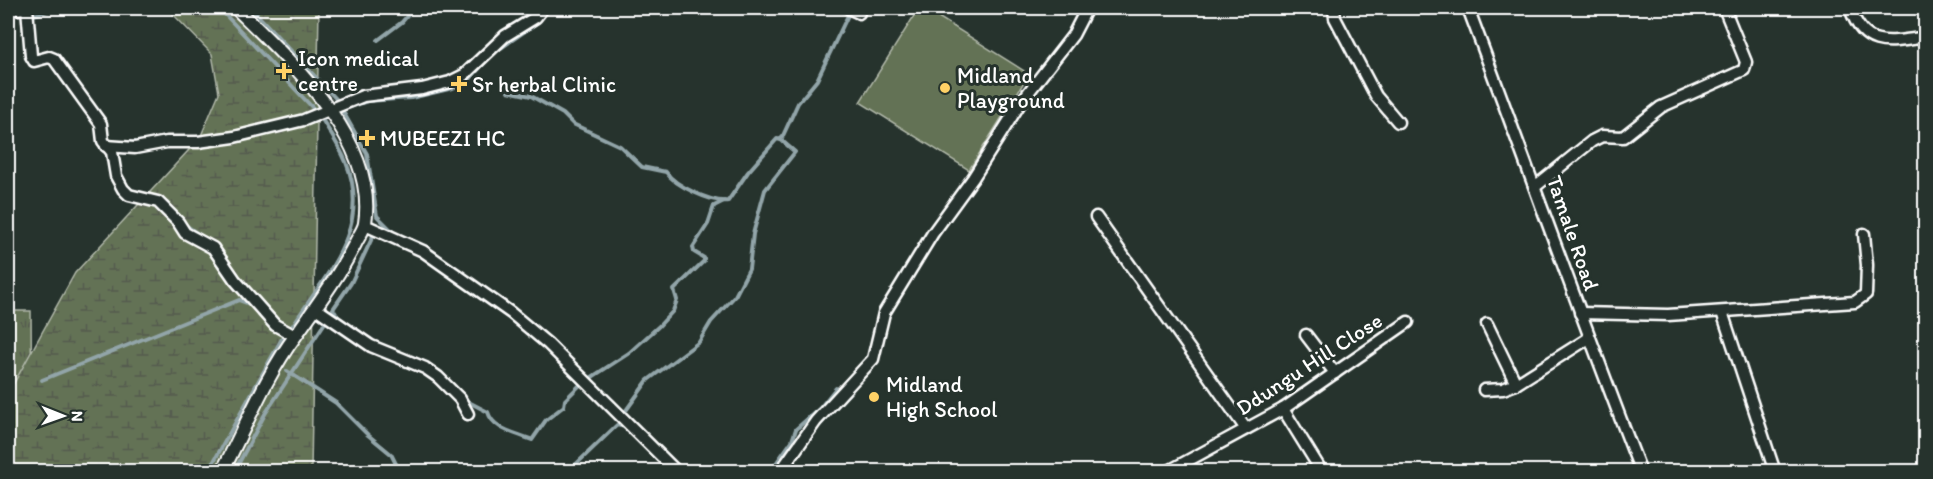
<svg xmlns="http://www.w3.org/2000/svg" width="1933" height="479" font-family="Itim,sans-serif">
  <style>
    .grass { fill: url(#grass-tufts); stroke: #b1b8aa; stroke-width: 1.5 }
    .wetland { fill: url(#wetland-marsh); stroke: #b1b8aa; stroke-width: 1.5 }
    .green { fill: #637254; stroke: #b1b8aa; stroke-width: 1.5 }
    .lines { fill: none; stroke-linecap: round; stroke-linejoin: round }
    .stream { stroke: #92a5a9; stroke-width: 4 }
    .minor-casing { stroke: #fff; stroke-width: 15 }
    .tertiary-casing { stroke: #fff; stroke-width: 16 }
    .minor { stroke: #26332d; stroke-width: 10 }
    .tertiary { stroke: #26332d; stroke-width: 12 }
    .poi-dot { fill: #ffd166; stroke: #26332d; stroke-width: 2 }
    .labels { text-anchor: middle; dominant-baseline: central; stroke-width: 6; stroke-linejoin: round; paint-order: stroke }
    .poi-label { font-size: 22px; fill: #fff; stroke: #26332d; text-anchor: start }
    .street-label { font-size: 22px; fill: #fff; stroke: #26332d }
  </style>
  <defs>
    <pattern id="grass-tufts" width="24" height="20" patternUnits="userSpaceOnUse" patternTransform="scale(1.5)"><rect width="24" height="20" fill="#637254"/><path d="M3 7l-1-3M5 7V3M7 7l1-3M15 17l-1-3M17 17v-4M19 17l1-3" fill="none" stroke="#555b4f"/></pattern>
    <pattern id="wetland-marsh" width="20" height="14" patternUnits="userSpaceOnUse" patternTransform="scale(1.5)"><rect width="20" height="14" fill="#637254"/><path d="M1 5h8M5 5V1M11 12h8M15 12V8" fill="none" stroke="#555b4f"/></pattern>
  </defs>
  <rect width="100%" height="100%" fill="#26332d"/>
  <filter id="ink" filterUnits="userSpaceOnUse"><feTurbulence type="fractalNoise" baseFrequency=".0167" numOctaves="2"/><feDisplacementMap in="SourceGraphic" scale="12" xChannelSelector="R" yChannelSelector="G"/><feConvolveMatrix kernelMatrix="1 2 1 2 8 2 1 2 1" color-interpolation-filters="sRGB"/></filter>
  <g filter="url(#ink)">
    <polygon class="grass" points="8,311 31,311 32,443 8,466"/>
    <polygon class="wetland" points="167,8 319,8 311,471 8,472 8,394 75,273 200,138 219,93 212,54"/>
    <polygon class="green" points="919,8 924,8 1029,74 969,170 860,102"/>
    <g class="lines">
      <g class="stream">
        <polyline points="219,8 311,106 314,109 308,114"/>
        <polyline points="251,8 339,102"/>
        <polyline points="30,16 57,8"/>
        <polyline points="378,40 402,22 414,8"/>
        <polyline points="498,50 538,22"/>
        <path d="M508 91 531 96 563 114 573 124 620 146 642 167 666 172C675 186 712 203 728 201L748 172 777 139 781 140 798 103 817 80 850 11"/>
        <path d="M319 114C328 130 339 145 346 162 373 229 324 276 291 328 252 310 245 278 218 250 200 231 180 228 167 203L130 194 116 174 114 151 172 144 189 146 261 131 269 133Z"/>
        <polyline points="127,143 146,141"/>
        <polyline points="394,233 377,216 367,154 342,110 367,101 411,98 453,88 470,79 486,61"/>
        <path d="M374 234C431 249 500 305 543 344 557 356 567 371 581 384L565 400 564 406 546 420 532 440C517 433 493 430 488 412L459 397 441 375 425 365 369 341 340 320 333 309 351 283Z"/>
        <polyline points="287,371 336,403 368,435 391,454 400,472"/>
        <polyline points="42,380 239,300 250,304"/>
        <polyline points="586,381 629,353 659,326 673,311 677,300 674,290 704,261 704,258 694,252 693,247 708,224 714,206 724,201"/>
        <polyline points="622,416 648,380 699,342 711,322 735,296 749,269 753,234 765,190 795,152 780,139"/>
        <polyline points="820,425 852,390"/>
        <polyline points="208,472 284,335"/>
        <polyline points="234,472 265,414 326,321 329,323"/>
        <polyline points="568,472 617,425 625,427"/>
        <polyline points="770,472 792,441 796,429 820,408 836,388"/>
      </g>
      <g class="minor-casing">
        <g id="minor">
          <polyline points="27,8 31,56 34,61 49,57 54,59 101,124 103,141 112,152 116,176 123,189 129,195 158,202 178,222 185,233 213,248 235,280 275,325 295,336"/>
          <polyline points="848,8 859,13"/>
          <polyline points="1334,8 1335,18 1376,96 1398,122"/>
          <path d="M1468 8C1526 162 1581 318 1641 472"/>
          <path d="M1850 8C1864 49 1887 43 1926 37"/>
          <polyline points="8,10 26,8"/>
          <polyline points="106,146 135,148 167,142 198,142 234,137 304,120 363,96 422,89 450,82 464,75 505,36 536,17 543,8"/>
          <polyline points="1536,186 1592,141 1602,136 1623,137 1661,107 1744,70 1746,62 1724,8"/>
          <polyline points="1096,217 1246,429"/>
          <polyline points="365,225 423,251 511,313 548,344 677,472"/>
          <polyline points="317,309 371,346 425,368 438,377 460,399 468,414"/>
          <polyline points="1722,312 1775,472"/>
          <polyline points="1580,313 1668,315 1855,302 1866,294 1867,265 1864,234"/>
          <polyline points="1487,324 1516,384"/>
          <polyline points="1306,335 1335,373"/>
          <polyline points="1484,390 1503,389 1516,384 1589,338"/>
          <polyline points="1283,409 1322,472"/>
          <polyline points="780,472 816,421 873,359 884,313 933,233 973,178 1021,102 1073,35 1087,8"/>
          <polyline points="1167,472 1283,409 1408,322"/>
        </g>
      </g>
      <g class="tertiary-casing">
        <path id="tertiary" d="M222 472C246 426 265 377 296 335 317 305 338 277 355 244 358 237 364 230 365 223 378 140 289 60 236 8"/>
      </g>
      <use href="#minor" class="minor"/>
      <use href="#tertiary" class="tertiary"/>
    </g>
  </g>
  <g class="poi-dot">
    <path d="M281 62h6v6h6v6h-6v6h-6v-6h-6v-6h6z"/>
    <path d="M456 75h6v6h6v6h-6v6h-6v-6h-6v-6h6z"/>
    <circle cx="945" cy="88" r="6"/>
    <path d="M364 129h6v6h6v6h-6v6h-6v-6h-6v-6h6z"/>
    <circle cx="874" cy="397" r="6"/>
  </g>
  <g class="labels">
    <g class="poi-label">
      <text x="298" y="58">Icon medical<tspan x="298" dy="25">centre</tspan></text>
      <text x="957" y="75">Midland<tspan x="957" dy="25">Playground</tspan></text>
      <text x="472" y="84">Sr herbal Clinic</text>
      <text x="380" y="138">MUBEEZI HC</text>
      <text x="886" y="384">Midland<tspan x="886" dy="25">High School</tspan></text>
    </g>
    <g class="street-label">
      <text transform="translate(1573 233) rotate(71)">Tamale Road</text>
      <text transform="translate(1309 364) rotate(-33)">Ddungu Hill Close</text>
    </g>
  </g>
  <rect width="1933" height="479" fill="none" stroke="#26332d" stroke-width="30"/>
  <rect x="15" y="15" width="1903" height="449" fill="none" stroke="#fff" stroke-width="2" filter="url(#ink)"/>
  <g transform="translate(63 416) rotate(91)" stroke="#26332d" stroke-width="4.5" paint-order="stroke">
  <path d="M0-4.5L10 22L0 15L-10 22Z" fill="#ffffff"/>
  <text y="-9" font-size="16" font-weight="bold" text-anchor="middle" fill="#ffffff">N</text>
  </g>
</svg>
